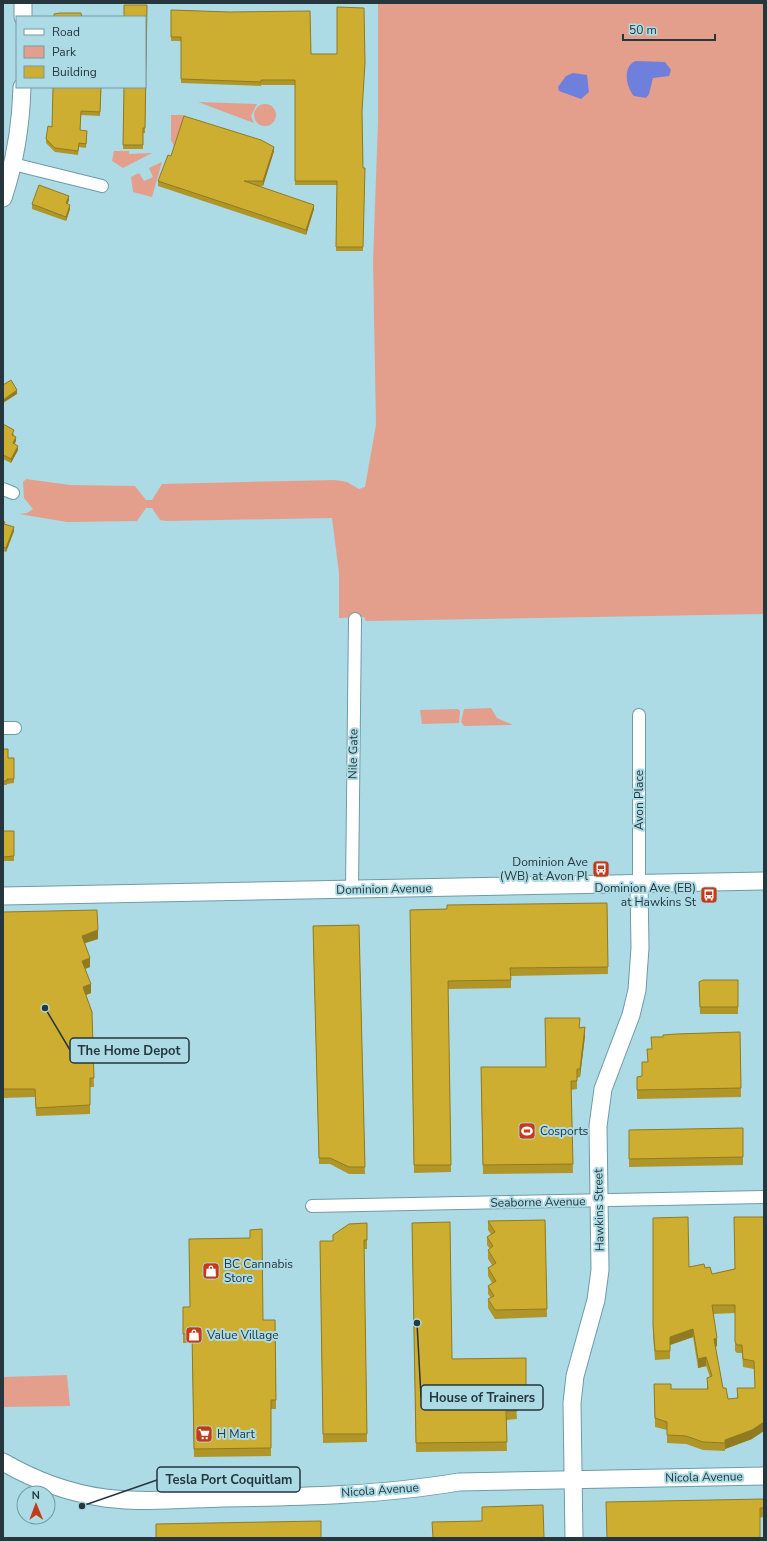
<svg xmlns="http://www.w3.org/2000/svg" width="767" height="1541" font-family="'Nunito Sans',sans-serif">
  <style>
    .green { fill: #e49e8c }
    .water { fill: #6f7fdc }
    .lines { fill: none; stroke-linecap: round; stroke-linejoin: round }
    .street-casing { stroke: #6e9ba6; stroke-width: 14 }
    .secondary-casing { stroke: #6e9ba6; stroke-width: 19 }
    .street { stroke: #fff; stroke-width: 12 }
    .secondary { stroke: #fff; stroke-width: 17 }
    .wall { fill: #b09629; fill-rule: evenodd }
    .shaded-wall { fill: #907a22 }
    .building { fill: #cdae30; stroke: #907a22; fill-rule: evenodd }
    .labels { text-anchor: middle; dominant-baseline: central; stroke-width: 4; stroke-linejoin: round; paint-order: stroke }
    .street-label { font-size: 12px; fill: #25373c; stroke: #acdbe6 }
    .poi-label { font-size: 12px; fill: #25373c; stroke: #acdbe6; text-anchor: start }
    .leader { fill: none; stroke: #25373c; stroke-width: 1.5 }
    .callout-dot { fill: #25373c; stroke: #acdbe6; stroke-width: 1.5 }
    .callout { fill: #acdbe6; stroke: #25373c; stroke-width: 1.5 }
    .callout-label { font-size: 13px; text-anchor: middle; font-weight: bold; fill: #25373c }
  </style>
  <rect width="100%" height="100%" fill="#acdbe6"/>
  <g class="green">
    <polygon points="378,3 764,3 764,614 366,621 364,617 339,618 339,573 332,518 166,521 160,520 152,508 146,508 137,521 67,522 19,514 27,513 33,509 24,498 23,482 26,479 70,485 135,486 146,500 152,500 162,484 335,480 347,482 359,489 365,487 376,425 373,261 378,122"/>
    <polygon points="198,102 257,104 251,116 254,123"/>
    <circle cx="265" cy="115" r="11"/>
    <polygon points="171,115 185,115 174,146 171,140"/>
    <polygon points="114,151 129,151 129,154 152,153 123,168 112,161"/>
    <polygon points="162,162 152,197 133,192 131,177 139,173 144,181 153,177 149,168"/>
    <polygon points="491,708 497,718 513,725 464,726 461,722 464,709"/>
    <polygon points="458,709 460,711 459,723 422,724 420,710"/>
    <polygon points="67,1375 70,1406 3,1407 3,1377"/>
  </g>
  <g class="water">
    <path d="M636 61 665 62 671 70 669 76 653 78 649 94 646 98 634 96C626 87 622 66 636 61Z"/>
    <polygon points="573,73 587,75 589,92 581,99 559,91 558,87 566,76"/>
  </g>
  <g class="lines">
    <g class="street-casing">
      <g id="street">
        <polyline points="13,164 102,186"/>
        <polyline points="3,489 13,493"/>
        <polyline points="639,715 639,884"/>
        <polyline points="3,728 15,728"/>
        <polyline points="352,889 355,619"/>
        <polyline points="312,1206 764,1197"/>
      </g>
    </g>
    <g class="secondary-casing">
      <g id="secondary">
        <polyline points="23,17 23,3"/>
        <path d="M3 198C15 162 21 125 22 87"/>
        <polyline points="3,896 764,881"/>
        <path d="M3 1462C34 1480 69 1493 105 1498 144 1503 184 1499 223 1498 301 1497 382 1495 459 1482L764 1476"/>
        <polyline points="574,1538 572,1403 575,1376 596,1300 600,1270 598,1126 603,1089 631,1015 637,990 640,948 639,884"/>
      </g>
    </g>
    <use href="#street" class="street"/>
    <use href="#secondary" class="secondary"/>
  </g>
  <g class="wall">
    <polygon points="147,5 145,133 143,133 143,149 123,149 124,87"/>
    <polygon points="171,10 229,12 311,54 362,114 363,168 363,251 336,251 337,185 295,185 295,85 261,85 261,86 181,83 181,41 171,41"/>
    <polygon points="101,87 100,116 81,115 80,130 87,135 86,148 79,147 78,155 55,152 46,143 46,139 52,127"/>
    <polygon points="274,151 263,186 257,186 314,209 306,235 158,186 158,181 171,156"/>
    <polygon points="69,200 67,204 70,209 66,221 32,209 32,204"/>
    <polygon points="3,422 4,425 14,434 13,436 16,441 14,444 18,450 11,463 3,459"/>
    <polygon points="3,521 5,524 14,531 6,552 3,551"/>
    <polygon points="3,749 8,758 14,758 14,783 7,784 7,785 3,785"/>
    <rect x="3" y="831" width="11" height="30"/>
    <polygon points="607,903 608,974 511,976 511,988 448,989 451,1172 414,1173 410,910 447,909"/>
    <polygon points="3,912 98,939 85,943 90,967 85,969 91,993 86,995 92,1012 94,1087 90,1087 90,1114 36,1116 35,1097 3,1098"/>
    <polygon points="359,925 365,1174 349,1174 330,1164 319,1164 313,926"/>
    <polygon points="738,980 738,1014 700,1014 699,982"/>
    <polygon points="579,1028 585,1036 580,1077 577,1078 577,1089 571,1090 573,1173 483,1174 481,1076 546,1067"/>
    <polygon points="740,1032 741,1097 637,1099 637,1077 642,1076 647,1062 663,1037"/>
    <polygon points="743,1128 743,1165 629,1167 629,1130"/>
    <path d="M764 1217 752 1439 725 1449V1451L703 1450 686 1444 667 1443V1430L655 1427 654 1384 671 1389H707V1378L710 1377 706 1366 698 1368 693 1337 670 1345V1359L655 1360 653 1334V1218L689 1267 705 1268 712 1274 734 1269ZM735 1313V1351L737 1353H742L743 1367 754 1369 755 1388H737V1398L728 1399 723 1388 715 1347 717 1346 713 1314Z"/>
    <polygon points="545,1220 547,1317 495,1319 488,1308 488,1299 491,1298 488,1294 488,1286 492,1283 488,1276 488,1268 492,1265 488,1259 488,1250 490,1249 487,1245 487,1237 491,1234 488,1230 488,1221"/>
    <polygon points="367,1223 367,1249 364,1249 367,1442 323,1443 320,1241 333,1241"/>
    <polygon points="412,1223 452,1359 526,1358 526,1406 516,1406 517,1419 506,1420 507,1451 416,1452"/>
    <polygon points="183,1307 190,1307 263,1320 275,1320 276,1409 271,1409 271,1456 194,1457 192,1343 183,1343"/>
    <polygon points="764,1499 764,1517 607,1538"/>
  </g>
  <g class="shaded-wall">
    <polygon points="274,147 274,151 263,186 263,181"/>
    <polygon points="69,196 69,200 66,208 66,203"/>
    <polygon points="70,205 70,209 66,221 66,217"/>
    <polygon points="314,205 314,209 306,235 306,230"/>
    <polygon points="17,390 17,394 3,403 3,400"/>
    <polygon points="16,437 16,441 13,447 13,443"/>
    <polygon points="18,446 18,450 11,463 11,459"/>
    <polygon points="14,527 14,531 6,552 6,548"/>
    <polygon points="98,930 98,939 82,944 82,936"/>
    <polygon points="90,958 90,967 82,970 82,961"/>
    <polygon points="91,984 91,993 83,996 83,987"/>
    <polygon points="585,1027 585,1036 580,1077 580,1069"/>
    <polygon points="693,1329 693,1337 670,1345 670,1337"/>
    <polygon points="717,1338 717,1346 714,1348 714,1339"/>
    <polygon points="706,1357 706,1366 698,1368 698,1359"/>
    <polygon points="764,1422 764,1431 752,1439 725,1449 725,1440"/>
  </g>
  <g class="building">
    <polygon points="124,5 147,5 145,128 143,128 143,145 123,145 124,87 145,87 145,17 124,17"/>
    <polygon points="337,7 364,8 365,63 362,111 363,168 365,168 363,247 336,247 337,181 295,181 295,80 261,80 261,82 181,79 181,37 171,37 171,10 229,12 310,11 311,54 337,54"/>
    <polygon points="60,13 81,13 82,17 54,17 54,14"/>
    <polygon points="53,87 101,87 100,112 81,111 80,130 87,131 86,144 79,143 78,151 55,148 46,139 48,126 52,127"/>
    <polygon points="184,116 261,140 274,147 263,181 244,181 314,205 306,230 158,181 168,155 171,156"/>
    <polygon points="39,185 69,196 66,203 70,205 66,217 32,204"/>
    <polygon points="11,380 17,390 3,400 3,385"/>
    <polygon points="3,424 14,430 12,435 16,437 13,443 18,446 11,459 3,455"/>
    <polygon points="3,521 5,522 4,524 14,527 6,548 3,547"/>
    <polygon points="3,749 8,749 8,758 14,758 14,779 7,779 7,781 3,781"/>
    <polygon points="3,831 14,831 14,856 3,857"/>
    <polygon points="607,903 608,967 510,968 511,980 448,981 451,1165 414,1165 410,910 447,909 447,905"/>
    <polygon points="97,910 98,930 82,936 90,958 82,961 91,984 83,987 92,1012 94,1078 90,1078 90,1105 36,1108 35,1089 3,1089 3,912"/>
    <polygon points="359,925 365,1167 349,1167 330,1158 319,1158 313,926"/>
    <polygon points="703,980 738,980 738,1007 700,1007 699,982"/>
    <polygon points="545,1018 580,1018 579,1028 585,1027 580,1069 577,1069 577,1081 571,1081 573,1164 483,1165 481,1067 546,1067"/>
    <polygon points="740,1032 741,1088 637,1090 637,1077 642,1076 642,1062 648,1062 647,1049 652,1049 651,1037 663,1037 663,1035 676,1034"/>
    <polygon points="743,1128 743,1157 629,1159 629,1130"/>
    <path d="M688 1217 689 1267 704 1264 705 1268 710 1267 712 1274 735 1269 734 1217H764V1422L752 1430 725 1440V1443L703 1442 686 1436 667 1435V1422L655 1418 654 1384H671V1389H708L707 1378 712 1376 706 1357 698 1359 693 1329 670 1337V1351H655L653 1325V1218ZM712 1305H735V1342L737 1345H742L743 1359 754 1361 755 1388H737L738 1398 728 1399 726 1388H723L714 1339 717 1338Z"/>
    <polygon points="545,1220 547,1309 495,1310 488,1299 494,1296 488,1286 496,1281 488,1268 496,1263 488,1250 493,1246 487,1237 495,1232 488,1221"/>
    <polygon points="450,1222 452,1359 526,1358 526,1397 516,1397 517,1411 506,1411 507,1442 416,1443 412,1223"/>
    <polygon points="367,1223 367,1240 364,1240 367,1434 323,1434 320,1241 333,1241 333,1235 349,1224"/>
    <polygon points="262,1229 263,1320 275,1320 276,1400 271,1400 271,1448 194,1449 192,1334 183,1334 183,1307 190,1307 189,1239 250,1238 250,1230"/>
    <polygon points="764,1499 764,1508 760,1508 760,1538 607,1538 606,1502"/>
    <polygon points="543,1505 544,1538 433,1538 432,1522 482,1521 482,1507"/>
    <polygon points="321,1521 321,1538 156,1538 156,1524"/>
  </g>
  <defs>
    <g id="bus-square" transform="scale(0.9)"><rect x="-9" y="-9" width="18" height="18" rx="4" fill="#c53b19" stroke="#acdbe6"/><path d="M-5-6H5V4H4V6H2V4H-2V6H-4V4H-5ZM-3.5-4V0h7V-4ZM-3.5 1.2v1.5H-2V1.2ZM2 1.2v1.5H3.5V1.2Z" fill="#fff"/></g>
    <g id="stadium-square" transform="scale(0.9)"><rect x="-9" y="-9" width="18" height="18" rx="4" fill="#c53b19" stroke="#acdbe6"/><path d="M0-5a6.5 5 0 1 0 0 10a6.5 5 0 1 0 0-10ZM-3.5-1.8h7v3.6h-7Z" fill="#fff"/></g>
    <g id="shop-square" transform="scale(0.9)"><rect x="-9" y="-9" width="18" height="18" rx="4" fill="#c53b19" stroke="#acdbe6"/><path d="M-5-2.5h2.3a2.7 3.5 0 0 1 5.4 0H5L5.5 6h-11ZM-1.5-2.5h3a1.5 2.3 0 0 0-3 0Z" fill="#fff"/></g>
    <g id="supermarket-square" transform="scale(0.9)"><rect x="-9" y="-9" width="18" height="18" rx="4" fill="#c53b19" stroke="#acdbe6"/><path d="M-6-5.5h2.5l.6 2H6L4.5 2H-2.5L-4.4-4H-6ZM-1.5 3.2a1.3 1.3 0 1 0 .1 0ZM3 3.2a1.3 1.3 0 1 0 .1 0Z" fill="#fff"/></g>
  </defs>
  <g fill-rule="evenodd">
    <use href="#bus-square" x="601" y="869"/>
    <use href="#bus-square" x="709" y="895"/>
    <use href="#stadium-square" x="527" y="1131"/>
    <use href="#shop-square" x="211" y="1271"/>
    <use href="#shop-square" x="194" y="1335"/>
    <use href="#supermarket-square" x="204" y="1434"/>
  </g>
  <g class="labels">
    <g class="street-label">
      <text transform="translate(353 754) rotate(-89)">Nile Gate</text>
      <text transform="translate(639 800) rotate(-90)">Avon Place</text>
      <text transform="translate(384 889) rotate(-1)">Dominion Avenue</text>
      <text transform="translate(538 1202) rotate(-1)">Seaborne Avenue</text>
      <text transform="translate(599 1210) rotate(-91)">Hawkins Street</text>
      <text transform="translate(704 1477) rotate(-1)">Nicola Avenue</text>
      <text transform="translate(380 1490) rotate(-4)">Nicola Avenue</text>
    </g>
    <g class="poi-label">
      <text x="588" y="862" text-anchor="end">Dominion Ave<tspan x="588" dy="14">(WB) at Avon Pl</tspan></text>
      <text x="696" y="888" text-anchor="end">Dominion Ave (EB)<tspan x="696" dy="14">at Hawkins St</tspan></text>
      <text x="540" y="1131">Cosports</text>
      <text x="224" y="1264">BC Cannabis<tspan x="224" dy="14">Store</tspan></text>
      <text x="207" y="1335">Value Village</text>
      <text x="217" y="1434">H Mart</text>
    </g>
  </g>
  <path class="leader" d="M45 1008L70 1050M417 1323L421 1397M82 1506L157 1480"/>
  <g class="callout-dot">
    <circle cx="45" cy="1008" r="4"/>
    <circle cx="417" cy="1323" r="4"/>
    <circle cx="82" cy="1506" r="4"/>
  </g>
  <g class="callout">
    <rect x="70" y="1038" width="119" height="25" rx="4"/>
    <rect x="421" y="1385" width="122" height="25" rx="4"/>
    <rect x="157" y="1467" width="143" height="25" rx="4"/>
  </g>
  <g class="callout-label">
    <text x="129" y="1055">The Home Depot</text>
    <text x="482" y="1402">House of Trainers</text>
    <text x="229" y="1484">Tesla Port Coquitlam</text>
  </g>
  <rect width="767" height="1541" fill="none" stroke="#25373c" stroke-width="8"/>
  <rect x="16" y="16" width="130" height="72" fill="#acdbe6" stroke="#7699a2"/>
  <rect x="24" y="29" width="20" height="6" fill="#ffffff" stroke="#7699a2"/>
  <text x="52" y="36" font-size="12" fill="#25373c">Road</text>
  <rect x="24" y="46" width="20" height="12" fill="#e49e8c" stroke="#7699a2"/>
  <text x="52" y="56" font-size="12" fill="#25373c">Park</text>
  <rect x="24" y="66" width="20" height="12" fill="#cdae30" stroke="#7699a2"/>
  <text x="52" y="76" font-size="12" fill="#25373c">Building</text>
  <g transform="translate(36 1505) rotate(359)"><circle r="19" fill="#acdbe6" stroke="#7699a2"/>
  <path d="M0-3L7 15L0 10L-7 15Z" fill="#c53b19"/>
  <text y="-6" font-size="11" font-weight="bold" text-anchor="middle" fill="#25373c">N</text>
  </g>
  <path d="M623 34v6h92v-6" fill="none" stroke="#25373c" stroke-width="2"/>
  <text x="629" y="34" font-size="12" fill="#25373c" stroke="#acdbe6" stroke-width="3" paint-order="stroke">50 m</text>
</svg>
